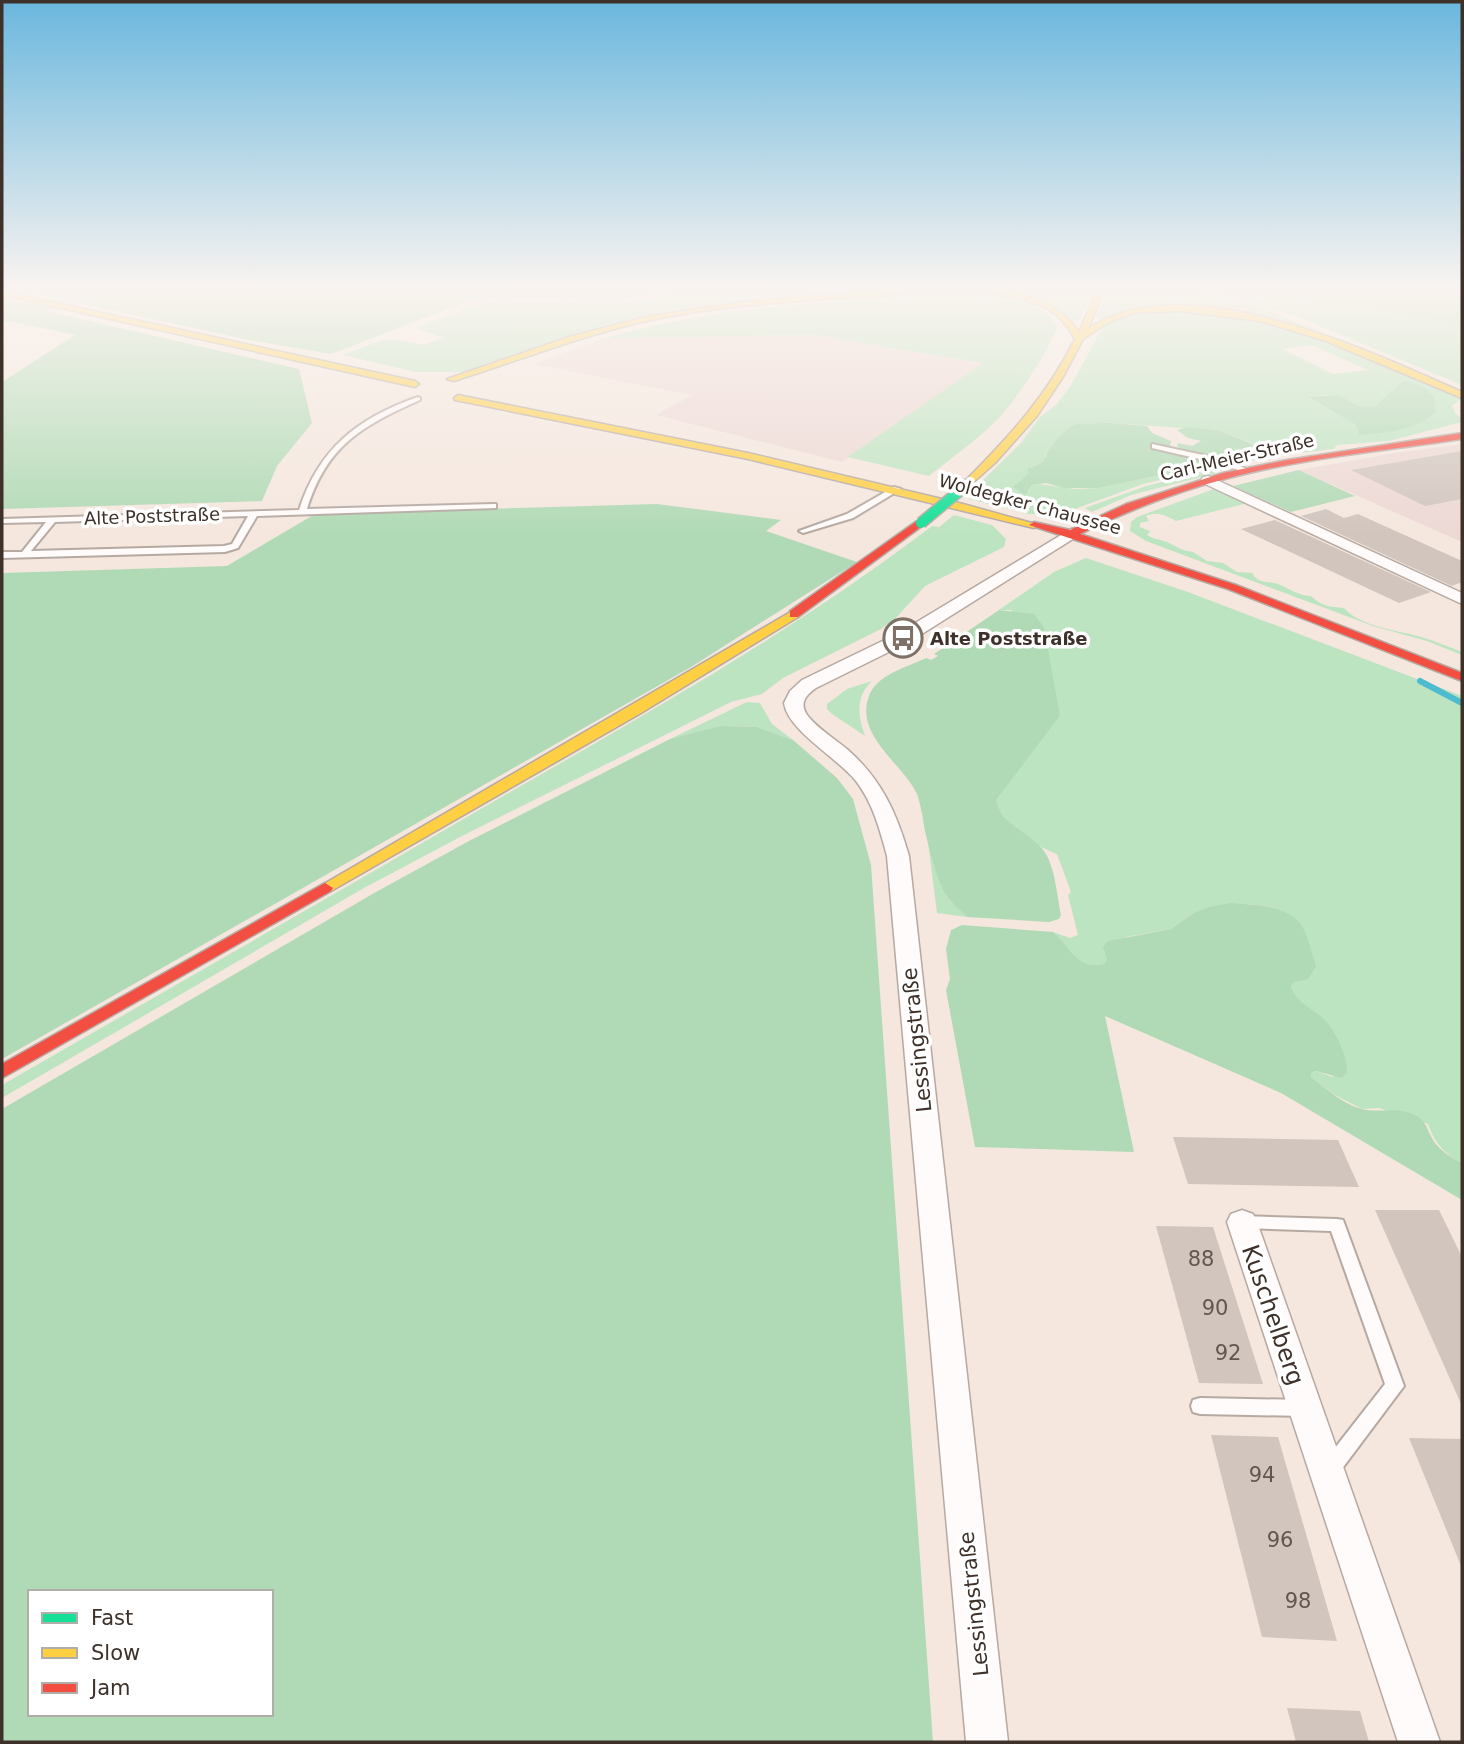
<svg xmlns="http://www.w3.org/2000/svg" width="1464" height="1744" font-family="'DejaVu Sans',sans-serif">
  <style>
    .industrial { fill: #edd8d4 }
    .green { fill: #bde4c0; fill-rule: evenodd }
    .forest { fill: #b0dab5; fill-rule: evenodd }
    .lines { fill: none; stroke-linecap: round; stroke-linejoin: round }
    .stream { stroke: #4ebccf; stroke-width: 6 }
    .building { fill: #d1c5be }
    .lane-casing { stroke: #b5a9a2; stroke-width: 4 }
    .street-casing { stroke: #b5a9a2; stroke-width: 3 }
    .slow-casing { stroke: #b5a9a2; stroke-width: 3 }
    .jam-casing { stroke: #b5a9a2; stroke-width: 3 }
    .lane { fill: #fefbfa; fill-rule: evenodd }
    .street { fill: #fefbfa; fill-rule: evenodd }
    .slow { fill: #ffcf43; fill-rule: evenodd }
    .jam { fill: #f24e42; fill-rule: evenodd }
    .fast-bridge-casing { stroke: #b5a9a2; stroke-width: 13; stroke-linecap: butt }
    .fast-bridge { stroke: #16e098; stroke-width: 10 }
    .labels { text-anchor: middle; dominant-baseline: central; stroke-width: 7; stroke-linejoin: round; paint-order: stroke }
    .far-street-label { font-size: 18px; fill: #3d3129; stroke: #fff }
    .far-poi-label { font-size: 18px; font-weight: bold; fill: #3d3129; stroke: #fff; text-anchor: start }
    .street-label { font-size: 21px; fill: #3d3129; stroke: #fff }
    .near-number-label { font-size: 21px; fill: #62564e }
    .near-street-label { font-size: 24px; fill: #3d3129; stroke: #fff }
  </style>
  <rect width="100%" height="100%" fill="#f5e7de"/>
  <g class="industrial">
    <polygon points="814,335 984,363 842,462 656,415 692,395 533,364 606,338"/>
    <polygon points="1462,444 1462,542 1299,470 1395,453"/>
  </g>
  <g class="green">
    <polygon points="665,291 860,291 690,309 469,372 416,372 343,355 383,340 400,340 423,345 444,338 416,328 485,302 625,303 666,296"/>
    <polygon points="967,291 1094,291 1079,320 1072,320 1062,311"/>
    <polygon points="1109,291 1197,291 1258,307 1322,332 1271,316 1190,306 1098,319 1096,317"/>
    <polygon points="1209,291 1240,291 1269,298 1362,308 1462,324 1462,385 1296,316"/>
    <path d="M905 297C942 297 1016 292 1047 313 1050 316 1054 322 1057 326 1050 350 1014 403 996 421 976 441 951 458 929 476L848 457 983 363 814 335 606 338C704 310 803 303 905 297Z"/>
    <path d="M1150 311H1220L1312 333 1462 398 1452 406 1455 413 1462 418V422L1389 441 1337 445 1334 449 1265 457 1273 452 1221 431 1100 422 1083 426 1046 454 1043 462 1028 469V493L1032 485 1038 484 1076 489 1098 488 1201 467 1190 456 1219 466 1143 484 1072 510 1052 514H1029L969 499 983 486 978 485 1021 443 1040 417 1056 405 1070 387 1101 330 1112 321ZM1312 345 1368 370 1333 374 1282 349ZM1401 385 1374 432 1361 435 1356 425 1309 398C1343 388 1347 409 1374 407Z"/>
    <polygon points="1219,468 1214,474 1131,495 1092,512 1085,508 1146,486"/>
    <path d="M1214 489 1248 503 1176 521C1165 515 1158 511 1146 516L1149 521 1140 523V527L1150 531 1147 535C1153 539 1158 539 1164 541 1176 545 1178 550 1193 552L1207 561 1223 563 1237 572 1252 573C1258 584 1268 581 1278 584 1291 589 1296 595 1311 596 1321 606 1331 607 1344 608 1361 627 1397 630 1421 637 1435 641 1449 647 1462 652V655L1427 641 1373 626 1146 541 1130 531 1131 522 1137 517Z"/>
    <path d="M954 515 992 525 1006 539 1004 547 925 586 894 620 881 629 783 678 762 694 731 702 462 836 364 888 2 1098V1085C167 990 333 895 498 799 646 714 796 630 932 526L939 527Z"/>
    <path d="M1086 558 1188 592 1462 696V1163C1444 1154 1435 1143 1428 1124L1379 1108 1362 1109 1335 1095 1311 1077V1073L1316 1071 1333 1077 1318 1014C1305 1007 1295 1000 1291 986L1294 982 1273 908 1248 904 1192 914 1171 929 1126 937 1104 964C1075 970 1071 947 1053 932L1070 938 1078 935 1068 895 1071 892 1057 854C1036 847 1000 822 995 800L1060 716 1011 610H999L1054 572Z"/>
    <path d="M872 681C855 697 858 715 865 736L832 714 827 709V704L847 689Z"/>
    <polygon points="747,702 760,703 772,724 793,740 757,727 721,726 670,739"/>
    <polygon points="928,842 946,896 967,917 937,913"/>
  </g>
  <g class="forest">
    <polygon points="25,291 652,291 639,297 620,299 497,297 463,303 331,354 249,340"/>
    <polygon points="1240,291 1462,291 1462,324 1362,308 1269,298"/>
    <polygon points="2,300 54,307 46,311 299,369 312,423 277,466 262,501 2,509 2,382 75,335 14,322 2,322"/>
    <path d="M1408 381 1425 388 1435 398V412C1417 430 1382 434 1357 435L1359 432 1356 425 1308 397 1338 395 1359 406 1374 407 1402 382Z"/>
    <path d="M1100 422 1147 426 1152 433 1171 441 1170 445 1175 449 1158 444 1151 448 1190 456 1203 464 1201 467 1098 488H1064L1046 483 1032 485 1027 493 1024 494 1013 487 1028 474V469L1043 462C1047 451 1064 426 1078 424 1086 424 1091 425 1100 422Z"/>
    <path d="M1187 427 1221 431 1273 453C1249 467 1201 463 1177 446L1178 443 1192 446 1201 441 1188 438 1177 430Z"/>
    <polygon points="1299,470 1355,496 1291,512 1233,486"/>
    <polygon points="657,504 781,520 766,531 857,562 691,667 2,1059 2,573 227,566 315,514"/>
    <path d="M999 610 1034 614 1044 627 1060 716 996 800C1001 826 1029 831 1044 851 1055 866 1057 896 1061 915L1059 919 1049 922 967 917C961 911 954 905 948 898 938 885 929 848 925 831 923 820 921 805 917 794 903 764 854 735 869 696 877 674 906 668 926 658L931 660 938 656 934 654Z"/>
    <path d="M720 726 757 727 793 740 837 778 853 799 871 865 933 1742H2V1109L376 892 469 841 670 739ZM30 1592H271V1714H30Z"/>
    <path d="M1231 903C1252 905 1293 905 1303 928 1309 940 1312 954 1316 966L1308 979 1294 982 1291 986C1297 1005 1314 1008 1326 1021 1337 1034 1348 1057 1347 1073L1342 1078 1316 1071 1311 1073V1077C1326 1088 1344 1105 1362 1109 1376 1113 1394 1107 1410 1113 1426 1119 1426 1127 1433 1140 1439 1150 1452 1158 1462 1163V1200L1281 1093 1105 1016 1134 1152 975 1147 946 990 950 979 946 949 951 930 962 925 1053 932C1071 946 1075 970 1104 964L1107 960 1103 947 1108 941 1171 929 1192 914 1209 907Z"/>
  </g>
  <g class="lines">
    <polyline class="stream" points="1420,681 1462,703"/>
  </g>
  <g class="building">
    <polygon points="1462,451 1462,499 1425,506 1351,470"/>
    <polygon points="1326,509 1344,518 1358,514 1462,561 1462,582 1452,586 1301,516"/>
    <polygon points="1275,520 1431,592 1399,603 1241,529"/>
    <polygon points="1173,1137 1338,1140 1359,1187 1188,1184"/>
    <polygon points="1375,1210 1439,1210 1462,1257 1462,1406"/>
    <polygon points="1156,1226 1213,1227 1263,1384 1199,1383"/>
    <polygon points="1211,1435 1278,1437 1337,1641 1262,1637"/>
    <polygon points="1409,1438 1462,1439 1462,1566 1461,1566"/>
    <polygon points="1287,1708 1360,1711 1369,1742 1296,1742"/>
  </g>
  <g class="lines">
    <g class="lane-casing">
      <g id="lane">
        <path d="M418 397 420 398V400C362 426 327 445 307 509L493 504H496V508L257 516 238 548 225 552 2 558V552H22L46 522 2 523V519L299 510C319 448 358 418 418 397ZM248 516 232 544 224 546 31 551 55 522Z"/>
        <polygon points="1152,444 1226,460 1251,471 1247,473 1221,464 1152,448"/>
        <polygon points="894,487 901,489 853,518 803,533 799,531 847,514"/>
        <polygon points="1242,1216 1337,1219 1343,1220 1404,1386 1338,1474 1331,1477 1324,1474 1321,1468 1324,1462 1385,1384 1331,1231 1242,1228 1236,1226 1234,1222 1236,1218"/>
        <polygon points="1200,1398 1304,1400 1311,1402 1313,1408 1311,1414 1304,1416 1200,1414 1193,1412 1191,1406 1193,1400"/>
      </g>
    </g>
    <g class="street-casing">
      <g id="street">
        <polygon points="1208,476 1462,593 1462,604 1203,483 1201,480 1203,477"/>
        <path d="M1071 529 1076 531 1079 534 1076 537 909 642 816 688C806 695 799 703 807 715 817 728 835 739 848 750 882 780 897 814 909 856L1008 1742H966L887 856C880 830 873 803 856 781 838 758 788 731 784 703L790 691 802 680 897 634Z"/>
        <polygon points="1242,1210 1253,1214 1257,1222 1440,1742 1398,1742 1227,1222 1231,1214"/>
      </g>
    </g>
    <g class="slow-casing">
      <g id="slow">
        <polygon points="2,291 415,381 419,384 415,387 2,295"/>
        <path d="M886 291C944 291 1044 276 1079 332L1097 291H1104L1088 329C1185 263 1367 350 1462 392V398L1326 341 1260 321 1180 311 1134 313 1109 322 1083 339 1063 377 1037 416 995 463 969 486 965 485V481C1009 437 1048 394 1075 339 1065 322 1056 311 1037 304 987 285 926 293 874 296 796 301 718 305 642 322 578 337 517 361 454 381L447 379 569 337 645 317 750 301Z"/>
        <polygon points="458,395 748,453 963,504 1039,525 1034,528 748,459 455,400 454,398"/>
        <polygon points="794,610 800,614 798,617 641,713 331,891 319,891 317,888"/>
      </g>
    </g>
    <g class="jam-casing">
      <g id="jam">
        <path d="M1462 433V439C1384 451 1302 458 1225 479 1175 492 1127 511 1080 534L1236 585 1462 673V681L1228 589 1029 525 1034 522 1070 530 1126 504 1223 473 1287 460Z"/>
        <polygon points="917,521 926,523 798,617 790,617 790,611"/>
        <polygon points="325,883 333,888 331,891 2,1078 2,1064"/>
      </g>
    </g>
    <use href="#lane" class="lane"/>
    <use href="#street" class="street"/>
    <use href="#slow" class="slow"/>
    <use href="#jam" class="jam"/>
    <g class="fast-bridge-casing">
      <polyline id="fast-bridge" points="921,523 969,483"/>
    </g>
    <use href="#fast-bridge" class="fast-bridge"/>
  </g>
  <linearGradient id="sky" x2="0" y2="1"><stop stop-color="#6ab7de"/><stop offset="0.54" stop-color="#faf4f0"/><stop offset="1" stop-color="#faf4f0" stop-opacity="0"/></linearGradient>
  <rect width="1464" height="535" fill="url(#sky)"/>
  <defs>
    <g id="bus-ring" transform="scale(2.0125)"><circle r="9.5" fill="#fff" stroke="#7d7168" stroke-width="1.5"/><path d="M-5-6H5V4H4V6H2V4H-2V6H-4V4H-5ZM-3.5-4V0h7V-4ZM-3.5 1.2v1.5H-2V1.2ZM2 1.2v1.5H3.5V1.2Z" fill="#7d7168"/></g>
  </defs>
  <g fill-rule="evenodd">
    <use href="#bus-ring" x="903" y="638"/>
  </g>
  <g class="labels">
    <g class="far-street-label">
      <text transform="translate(1237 457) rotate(-13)">Carl-Meier-Straße</text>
      <text transform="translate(1030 504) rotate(15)">Woldegker Chaussee</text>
      <text transform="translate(152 516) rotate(-2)">Alte Poststraße</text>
    </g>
    <g class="far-poi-label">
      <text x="930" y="638">Alte Poststraße</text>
    </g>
    <g class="street-label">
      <text transform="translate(917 1040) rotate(-96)">Lessingstraße</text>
      <text transform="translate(974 1604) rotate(-96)">Lessingstraße</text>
    </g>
    <g class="near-number-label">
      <text x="1201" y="1259">88</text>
      <text x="1215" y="1308">90</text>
      <text x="1228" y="1353">92</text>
      <text x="1262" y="1475">94</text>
      <text x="1280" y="1540">96</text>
      <text x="1298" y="1601">98</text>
    </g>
    <g class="near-street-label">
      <text transform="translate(1273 1315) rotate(71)">Kuschelberg</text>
    </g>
  </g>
  <rect width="1464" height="1744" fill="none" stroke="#3d3129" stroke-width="7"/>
  <rect x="28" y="1590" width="245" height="126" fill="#ffffff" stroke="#b1ada9" stroke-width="2"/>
  <rect x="42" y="1613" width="35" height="10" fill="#16e098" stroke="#b1ada9" stroke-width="2"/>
  <text x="91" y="1625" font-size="21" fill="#3d3129">Fast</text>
  <rect x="42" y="1648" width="35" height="10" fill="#ffcf43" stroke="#b1ada9" stroke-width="2"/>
  <text x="91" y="1660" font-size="21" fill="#3d3129">Slow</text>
  <rect x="42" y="1683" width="35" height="10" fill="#f24e42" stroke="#b1ada9" stroke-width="2"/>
  <text x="91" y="1695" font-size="21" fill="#3d3129">Jam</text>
</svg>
